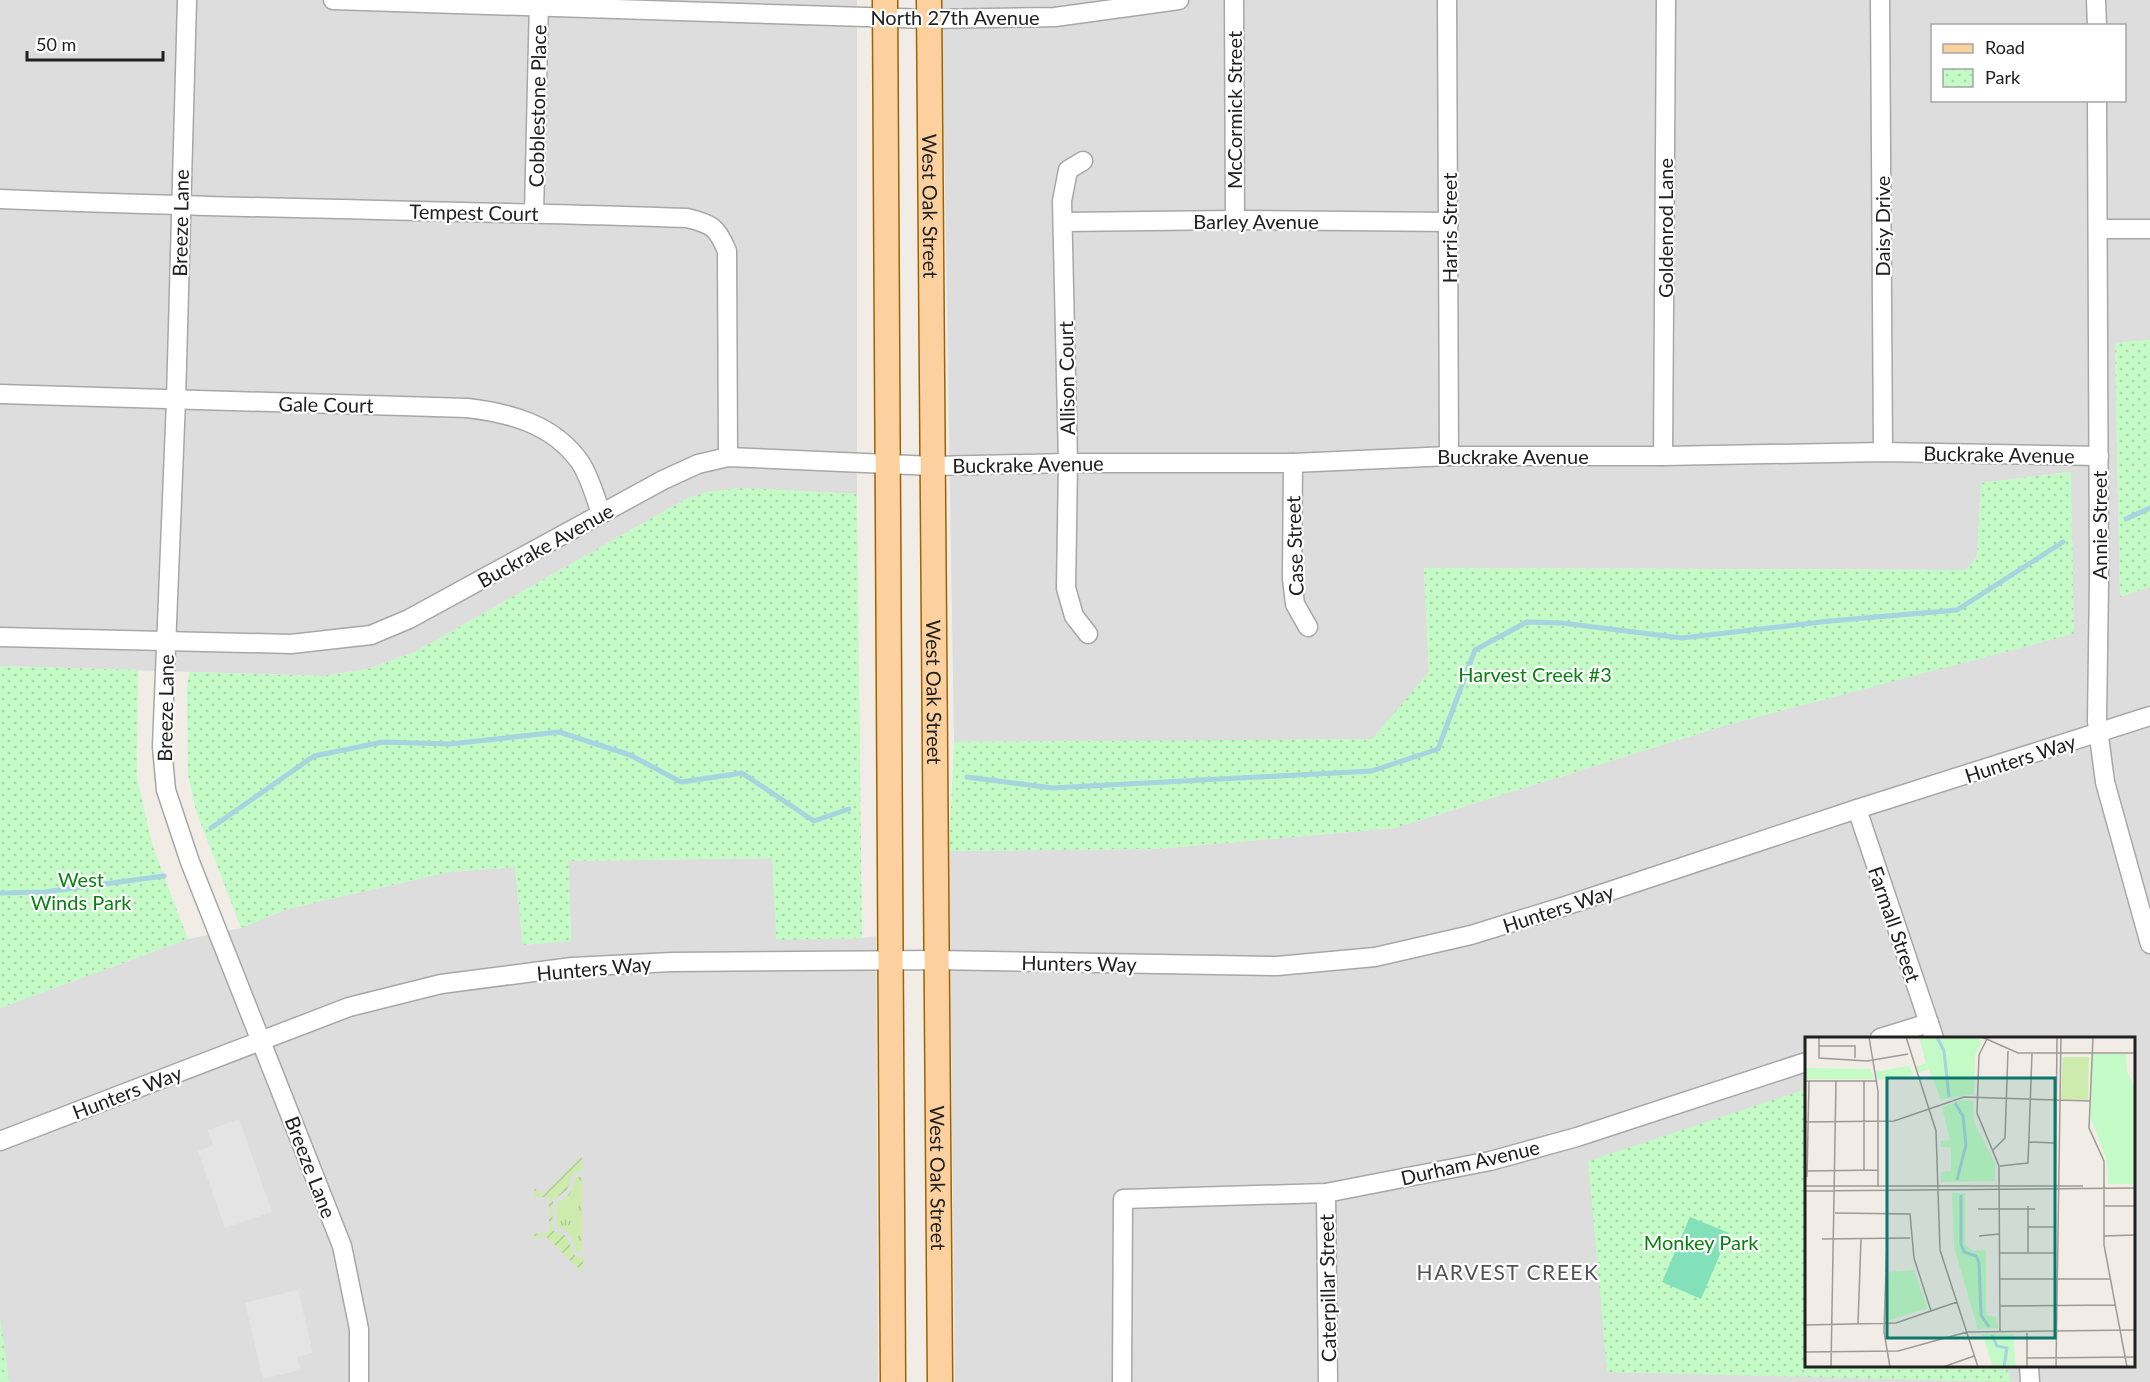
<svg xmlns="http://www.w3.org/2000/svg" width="2150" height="1382" font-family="Lato,sans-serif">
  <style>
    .residential { fill: #dedddd; fill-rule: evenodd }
    .grass { fill: url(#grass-tufts) }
    .park { fill: url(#park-dots) }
    .garden { fill: url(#garden-furrows) }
    .pitch { fill: #83e1ba }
    .parking { fill: #e4e4e4 }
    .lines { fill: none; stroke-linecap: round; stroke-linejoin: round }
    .stream { stroke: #a6d4df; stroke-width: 5 }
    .minor-casing { stroke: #a7a7a7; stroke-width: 21 }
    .major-casing { stroke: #9c6300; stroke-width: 27 }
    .minor { stroke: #fff; stroke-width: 18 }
    .major { stroke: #fdd19f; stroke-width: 24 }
    .labels { text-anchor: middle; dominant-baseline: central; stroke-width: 4.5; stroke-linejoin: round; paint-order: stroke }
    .street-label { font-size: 20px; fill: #202020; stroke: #fff }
    .park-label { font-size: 20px; fill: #0a8210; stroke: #fff }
    .neighbourhood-label { font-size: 21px; letter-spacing: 1.5px; fill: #535353; stroke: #fff }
    .inset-river { fill: none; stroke: #a6d4df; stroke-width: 3 }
    .inset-road { fill: none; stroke: #9d9b97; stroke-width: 1.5 }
    .view { fill: #0f766e; fill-opacity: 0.15; stroke: #0f766e; stroke-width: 3 }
    .inset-edge { fill: none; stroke: #202020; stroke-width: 3 }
  </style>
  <defs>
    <pattern id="grass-tufts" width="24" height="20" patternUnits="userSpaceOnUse" patternTransform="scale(1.5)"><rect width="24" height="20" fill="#cdebac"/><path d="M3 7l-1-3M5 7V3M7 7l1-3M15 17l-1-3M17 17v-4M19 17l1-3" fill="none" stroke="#b0c994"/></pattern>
    <pattern id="park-dots" width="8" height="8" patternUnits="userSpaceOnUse" patternTransform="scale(1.5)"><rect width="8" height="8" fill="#c3fac6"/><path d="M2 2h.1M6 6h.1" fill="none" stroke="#a7d6aa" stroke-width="1.8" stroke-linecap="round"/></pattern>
    <pattern id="garden-furrows" width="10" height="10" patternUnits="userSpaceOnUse" patternTransform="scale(1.5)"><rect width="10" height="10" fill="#cdebac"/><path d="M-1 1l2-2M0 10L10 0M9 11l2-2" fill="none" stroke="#b0c994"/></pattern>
  </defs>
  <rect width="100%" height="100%" fill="#f1ede6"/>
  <g class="residential">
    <polygon points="0,0 857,0 857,494 742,488 706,492 684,500 415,652 368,669 323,676 0,666"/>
    <path d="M942 0H2150V340L2115 343 2120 597 2150 587V1382H955L949 851 1157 849 1395 828 1723 726 2074 633 2070 472 1981 483 1977 557 1965 570 1424 568 1429 672 1372 740 954 742ZM1932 26H2124V100H1932ZM1806 1038H2134V1366H1806Z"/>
    <polygon points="773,858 862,938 876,936 878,1382 0,1382 0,1008 188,939 241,928 287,909 449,872 515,867 523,945 571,940 568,861"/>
  </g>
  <path class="grass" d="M576 1177H582V1252H576C573 1240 571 1230 557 1227V1203C570 1197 572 1190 576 1177Z"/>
  <g class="park">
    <polygon points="2150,340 2150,587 2120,597 2115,343"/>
    <polygon points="2071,472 2074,634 1723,726 1395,828 1157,849 949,851 954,742 1372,739 1429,672 1424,568 1965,570 1977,557 1981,483"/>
    <polygon points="742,488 857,494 862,938 776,940 772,858 569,861 571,941 523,945 515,867 449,872 287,909 241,928 196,811 188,775 187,691 189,672 323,676 368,669 415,652 684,500 706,492"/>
    <polygon points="0,666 138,670 137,778 153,847 188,939 0,1008"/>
    <polygon points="1806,1089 1806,1366 2006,1366 2011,1382 1607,1372 1588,1161"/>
    <polygon points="0,1315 9,1382 0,1382"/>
  </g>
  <polygon class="garden" points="582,1156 582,1172 575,1172 572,1175 567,1190 553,1200 552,1228 554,1231 566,1236 575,1256 583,1257 583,1273 545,1236 542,1235 535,1241 534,1234 549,1232 549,1197 535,1197 534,1188 544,1194"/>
  <polygon class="pitch" points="1690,1217 1729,1233 1701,1299 1662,1282"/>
  <g class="parking">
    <polygon points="239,1119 272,1212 225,1228 198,1151 213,1146 208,1130"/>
    <polygon points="298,1290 313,1353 297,1357 300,1370 263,1379 245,1303"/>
  </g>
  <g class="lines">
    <g class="stream">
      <polyline points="2126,519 2150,508"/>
      <polyline points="967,777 1052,788 1372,771 1438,749 1475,650 1527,622 1562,623 1682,638 1830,621 1957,610 2063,542"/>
      <polyline points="211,828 314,756 383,742 450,744 559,732 630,755 681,782 742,773 814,821 849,809"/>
      <polyline points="0,893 45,892 164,876"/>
    </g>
    <g class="minor-casing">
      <g id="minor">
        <polyline points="187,0 176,400 162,747 166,790 190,862 342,1246 359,1329 359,1382"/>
        <polyline points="333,0 930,19 1055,17 1179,0"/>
        <polyline points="1234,0 1235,220"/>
        <polyline points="1447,0 1449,456"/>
        <polyline points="1880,0 1883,452"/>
        <polyline points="2096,0 2097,26"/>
        <polyline points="2097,100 2099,580 2097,721 2105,782 2150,944"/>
        <polyline points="1083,161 1068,170 1062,201 1068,463 1066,588 1074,616 1088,634"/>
        <path d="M0 199C229 209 458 210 687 218 712 224 717 227 727 251L728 457"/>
        <polyline points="534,213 539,0"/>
        <polyline points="1063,222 1235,220 1449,222"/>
        <polyline points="2098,229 2150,229"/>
        <path d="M0 394 467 408C510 413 553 424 580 462 590 477 595 497 601 513"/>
        <polyline points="1663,456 1666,0"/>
        <polyline points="1293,463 1292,579 1295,604 1308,627"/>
        <polyline points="0,637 291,644 371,635 409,619 663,480 698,464 728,457 933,466 1068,463 1293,463 1449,456 1663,456 1883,452 2099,456"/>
        <polyline points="1857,809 1934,1038"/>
        <polyline points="1880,1038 1929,1023"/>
        <polyline points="0,1141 349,1007 441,984 572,967 672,962 936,960 1277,966 1375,957 1471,935 1565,906 1857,809 2150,716"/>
        <polyline points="1326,1193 1328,1382"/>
        <polyline points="2029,1366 2030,1382"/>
        <polyline points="1122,1382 1123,1199 1326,1193 1490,1161 1577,1137 1806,1062"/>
      </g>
    </g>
    <g class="major-casing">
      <g id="major">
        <polyline points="885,0 893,1382"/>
        <path id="s1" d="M929 0 940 1382"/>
      </g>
    </g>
    <use href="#minor" class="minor"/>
    <use href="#major" class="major"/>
  </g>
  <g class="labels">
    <g class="street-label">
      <text x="955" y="17">North 27th Avenue</text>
      <text transform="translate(537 106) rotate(-89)">Cobblestone Place</text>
      <text transform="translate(1234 110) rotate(-90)">McCormick Street</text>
      <text stroke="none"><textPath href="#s1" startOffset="206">West Oak Street</textPath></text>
      <text transform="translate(474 212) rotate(1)">Tempest Court</text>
      <text x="1256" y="221">Barley Avenue</text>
      <text transform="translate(180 223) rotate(-89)">Breeze Lane</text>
      <text transform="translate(1882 226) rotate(-90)">Daisy Drive</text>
      <text transform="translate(1449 228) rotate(-90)">Harris Street</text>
      <text transform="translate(1665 228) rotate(-90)">Goldenrod Lane</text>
      <text transform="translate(1066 378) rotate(-91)">Allison Court</text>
      <text transform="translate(326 404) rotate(1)">Gale Court</text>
      <text transform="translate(1999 454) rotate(1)">Buckrake Avenue</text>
      <text x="1513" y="456">Buckrake Avenue</text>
      <text transform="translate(1028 464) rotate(-1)">Buckrake Avenue</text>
      <text transform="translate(2099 525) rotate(-90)">Annie Street</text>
      <text transform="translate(545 545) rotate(-29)">Buckrake Avenue</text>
      <text transform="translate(1294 546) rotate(-92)">Case Street</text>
      <text stroke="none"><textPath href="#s1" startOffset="692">West Oak Street</textPath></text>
      <text transform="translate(165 708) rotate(-89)">Breeze Lane</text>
      <text transform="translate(2020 758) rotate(-18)">Hunters Way</text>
      <text transform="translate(1558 908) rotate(-18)">Hunters Way</text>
      <text transform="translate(1895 924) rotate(71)">Farmall Street</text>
      <text transform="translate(1079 963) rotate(1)">Hunters Way</text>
      <text transform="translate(594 968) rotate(-5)">Hunters Way</text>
      <text transform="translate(127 1092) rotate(-21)">Hunters Way</text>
      <text transform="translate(1470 1162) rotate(-13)">Durham Avenue</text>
      <text transform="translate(311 1167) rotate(69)">Breeze Lane</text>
      <text stroke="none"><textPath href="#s1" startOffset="1178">West Oak Street</textPath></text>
      <text transform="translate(1327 1288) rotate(-91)">Caterpillar Street</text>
    </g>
    <g class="park-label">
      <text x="1535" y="674">Harvest Creek #3</text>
      <text x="81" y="879">West<tspan x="81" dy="23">Winds Park</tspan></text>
      <text x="1701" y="1242">Monkey Park</text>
    </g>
    <g class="neighbourhood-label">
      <text x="1508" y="1271">HARVEST CREEK</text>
    </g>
  </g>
  <g transform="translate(1805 1037)">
    <rect width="330" height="330" fill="#f1ede6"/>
    <path d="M258 20H284L283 63 256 62Z" fill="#cdebac"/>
    <path d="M114 0H171L177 4 170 19 169 57 136 63 124 32 113 36 111 30 121 26ZM287 17H321L322 34 330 52V147H303L302 124 286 82ZM104 29 108 38 73 43 70 35ZM0 31 66 32 68 42H0ZM156 63 168 64 169 85 190 126V144L136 145V135L146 134V110H136L135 104 145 103 137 70ZM147 156H160V207L168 214 181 213V278L191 280 193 291 173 292 149 210ZM109 233 122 271 82 284 84 235ZM177 297H208L211 330H188Z" fill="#c3fac6"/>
    <path class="inset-river" d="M132 0 139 14 144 60M150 66 158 79 161 108 152 143M156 158V207L159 215 171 219 174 226 176 278 184 290M187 298 192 309 202 311 199 330"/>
    <path class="inset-road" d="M14 0V21L62 24 103 17M64 0 73 54V150M101 0 131 94 135 213 173 330M177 0 213 16H330M183 0 174 18 172 76 194 129 195 295M288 0 284 91 299 124V208L322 330M14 9H50V21M0 44H71M0 85 89 84 159 60 285 64M224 105 249 106M188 113 200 101 203 14M195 129 223 126 227 16M3 134 73 133M59 134V44M2 140 4 44M0 149H278M0 154 330 151M223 169V215M299 169H330M173 172H230M30 176 105 177 109 221 126 274M250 182 252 0M223 190H251M174 199 194 197M299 199 330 198M82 201 79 295 85 330M17 202 105 201M195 216H250M195 242H306M195 269 310 268M53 287 56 202M0 288 91 286 152 265M222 296V330M0 315 93 314 162 295 330 293M222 321 330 320M26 330 31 44M138 330 169 319M251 330 256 0"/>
    <path class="view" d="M82 41H250V301H82Z"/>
    <rect width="330" height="330" class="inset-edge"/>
  </g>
  <rect x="1931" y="24" width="195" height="78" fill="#ffffff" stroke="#a6a6a6" stroke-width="1.5"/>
  <rect x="1943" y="44" width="30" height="9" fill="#fdd19f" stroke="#a6a6a6" stroke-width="1.5"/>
  <text x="1985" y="54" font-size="18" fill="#202020">Road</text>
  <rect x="1943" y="69" width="30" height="18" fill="url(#park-dots)" stroke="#a6a6a6" stroke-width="1.5"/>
  <text x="1985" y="84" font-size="18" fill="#202020">Park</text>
  <path d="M27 51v9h136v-9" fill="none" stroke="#202020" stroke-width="3"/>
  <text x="36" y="51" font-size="18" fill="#202020" stroke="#ffffff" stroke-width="4.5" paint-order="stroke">50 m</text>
</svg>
